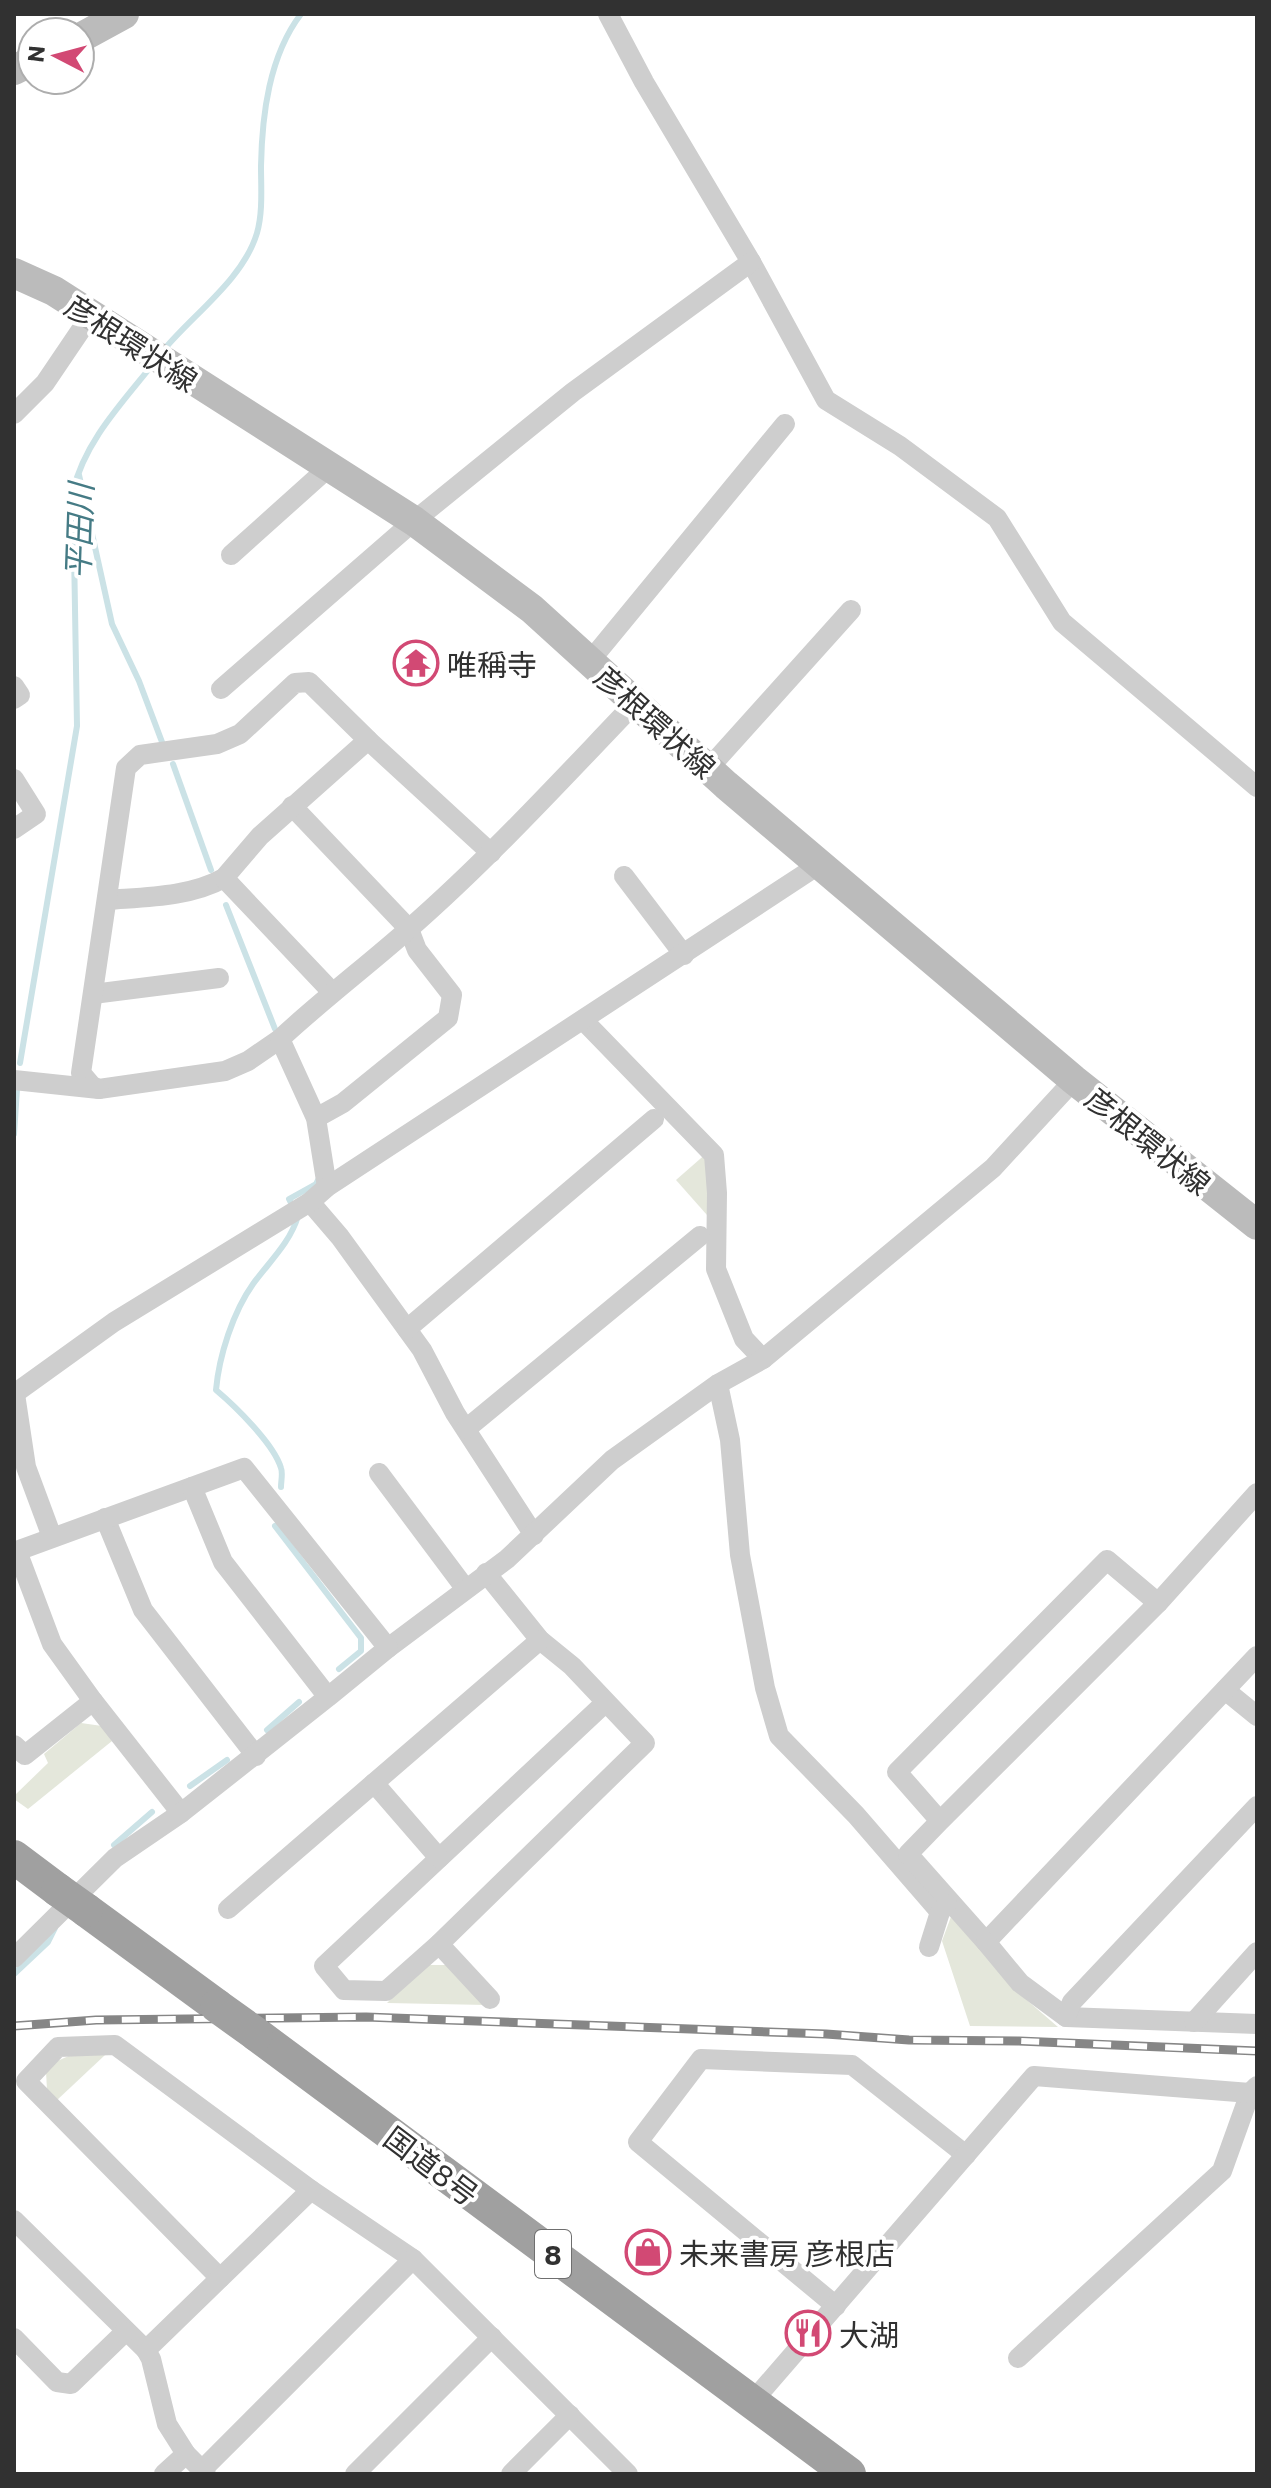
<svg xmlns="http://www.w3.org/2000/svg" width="1271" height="2488" font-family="Commissioner,'Noto Sans JP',sans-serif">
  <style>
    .green { fill: #e4e7db }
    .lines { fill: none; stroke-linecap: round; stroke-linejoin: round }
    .stream { stroke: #cbe2e6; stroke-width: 6 }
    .minor { stroke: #cecece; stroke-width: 20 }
    .secondary { stroke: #bbb; stroke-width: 30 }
    .trunk { stroke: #a0a0a0; stroke-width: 34 }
    .rail-casing { stroke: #868686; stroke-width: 9 }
    .rail { stroke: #fff; stroke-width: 6; stroke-dasharray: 18; stroke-linecap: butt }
    .trunk-bridge { stroke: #a0a0a0; stroke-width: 34 }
    .labels { text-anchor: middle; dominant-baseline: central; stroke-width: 8; stroke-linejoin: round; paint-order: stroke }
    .shield { fill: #fff; stroke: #6f6f6f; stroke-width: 2 }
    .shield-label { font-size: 28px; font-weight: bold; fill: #313131 }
    .street-label { font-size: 30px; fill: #313131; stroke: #fff }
    .poi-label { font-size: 30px; fill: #313131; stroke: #fff; text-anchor: start }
    .water-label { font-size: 32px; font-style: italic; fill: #457b85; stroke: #fff }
  </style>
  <rect width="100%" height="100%" fill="#fff"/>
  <g class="green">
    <polygon points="708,1152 713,1212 707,1215 676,1180"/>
    <polygon points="81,1723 102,1726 112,1741 28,1809 14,1799 14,1796 48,1763 44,1754"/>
    <polygon points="952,1914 1014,1989 1058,2027 970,2026 942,1941"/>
    <polygon points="427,1965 447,1965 487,2005 387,2003"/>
    <polygon points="71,2055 105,2055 56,2101 47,2090 46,2071 55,2062"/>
  </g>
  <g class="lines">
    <g class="stream">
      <path d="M162 352C192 315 243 280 257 233 263 212 261 188 261 166 262 115 269 56 301 14"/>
      <polyline points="79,475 112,624 139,681 162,742"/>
      <polyline points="173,764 211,870"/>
      <polyline points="226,905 275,1029"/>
      <path d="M20 1063 77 726 73 491C85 441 122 403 153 364"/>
      <polyline points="14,1134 17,1089"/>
      <polyline points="291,1203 289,1199 316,1184 318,1180"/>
      <path d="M281 1487C281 1481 283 1473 281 1468 274 1444 235 1406 216 1390 219 1356 233 1312 253 1284 269 1262 290 1243 298 1216"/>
      <polyline points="275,1526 361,1638 361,1651 339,1669"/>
      <polyline points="267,1730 299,1702"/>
      <polyline points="190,1786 227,1760"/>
      <polyline points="114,1845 152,1812"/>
      <polyline points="14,1974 48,1942 55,1928"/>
    </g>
    <g class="minor">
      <polyline points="608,14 644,82 751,262 826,400 900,446 997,518 1062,622 1257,787"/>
      <polyline points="14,414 45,383 91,315"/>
      <polyline points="231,555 328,468"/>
      <polyline points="590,661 785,424"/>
      <polyline points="14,686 20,695 14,699"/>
      <polyline points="221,689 414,521 573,392 751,262"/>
      <polyline points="708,769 851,610"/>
      <polyline points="14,779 36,814 14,829"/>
      <polyline points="292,806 409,929 417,950 452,995 448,1018 343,1103 316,1118"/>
      <polyline points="624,876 684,955"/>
      <path d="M108 900C146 897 190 897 224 878"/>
      <polyline points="332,992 224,878 260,836 368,740 491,853"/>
      <polyline points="93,994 219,978"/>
      <polyline points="584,1021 714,1155 717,1193 716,1269 744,1339 763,1359"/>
      <polyline points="280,1039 248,1061 225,1071 99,1089 92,1086 81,1073 126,768 140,755 217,744 240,734 295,683 309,682 368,740"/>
      <polyline points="14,1080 99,1089"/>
      <path d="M327 1187 316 1118 280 1039C322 1000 367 966 410 928 490 858 562 779 635 703"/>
      <polyline points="310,1202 340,1237 422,1350 455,1413 534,1535"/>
      <polyline points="407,1329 654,1119"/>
      <polyline points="718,1384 730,1440 740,1555 765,1688 779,1736 856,1815 940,1912"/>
      <polyline points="14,1394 114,1322 310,1202 327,1187 820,864"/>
      <polyline points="15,1394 26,1467 52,1537"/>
      <polyline points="466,1429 700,1236"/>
      <polyline points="379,1473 465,1588"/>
      <polyline points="105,1518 143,1610 256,1756"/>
      <polyline points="14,1552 192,1487"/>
      <polyline points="486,1573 540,1640 572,1666 645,1743 439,1944 386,1991 344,1990 324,1966 606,1702"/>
      <polyline points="1158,1603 1257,1493"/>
      <polyline points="388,1648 507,1559 612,1460 718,1384 763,1359 993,1168 1074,1080"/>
      <polyline points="1225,1690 1257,1716"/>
      <polyline points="93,1701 181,1813"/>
      <polyline points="14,1745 25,1755 93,1701 52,1644 17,1551"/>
      <polyline points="374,1783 439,1858"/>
      <polyline points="940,1821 897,1772 1107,1560 1158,1603 940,1821 908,1854 986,1942 1257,1656"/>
      <polyline points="228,1909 540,1640"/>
      <polyline points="986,1942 1020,1983 1066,2017 1257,2024"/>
      <polyline points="439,1944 490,1999"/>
      <polyline points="929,1947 940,1912 947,1904"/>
      <polyline points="14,1958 115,1858 181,1813 328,1697 223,1562 192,1487 244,1468 388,1648 328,1697"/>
      <polyline points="1066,2017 1072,2002 1257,1806"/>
      <polyline points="1194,2022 1257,1952"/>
      <polyline points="14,2220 146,2350"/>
      <polyline points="220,2278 26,2081 58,2047 115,2045 311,2190 413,2259 628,2474"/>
      <polyline points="836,2306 638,2142 701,2059 852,2065 966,2155"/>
      <polyline points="14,2338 57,2382 71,2384 125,2332"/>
      <polyline points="1018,2358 1222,2171 1250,2093 1257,2086"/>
      <polyline points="752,2402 1034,2076 1250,2093 1257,2088"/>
      <polyline points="203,2469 413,2259"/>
      <polyline points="164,2474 186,2454"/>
      <polyline points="206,2474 186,2454 167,2424 151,2359 146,2350 311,2190"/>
      <polyline points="355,2474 492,2337"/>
      <polyline points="511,2474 570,2415"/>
    </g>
    <g class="secondary">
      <polyline points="80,38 124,14"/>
      <polyline points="14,70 32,61"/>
      <polyline points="14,273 54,291 414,521 532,609 726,785 1074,1080 1257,1225"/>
    </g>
    <g class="trunk">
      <polyline points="14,1857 58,1890"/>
      <polyline points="86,1910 217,2006"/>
      <polyline points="256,2034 849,2474"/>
    </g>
    <g class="rail-casing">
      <polyline id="rail" points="14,2026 96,2020 366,2017 826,2034 909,2040 1019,2041 1257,2051"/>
    </g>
    <use href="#rail" class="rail"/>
    <g class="trunk-bridge">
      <polyline points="58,1890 86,1910"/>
      <polyline points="217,2006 256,2034"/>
    </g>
  </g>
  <defs>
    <g id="temple-ring" transform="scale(2.3)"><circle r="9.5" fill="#fff" stroke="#d24974" stroke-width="1.5"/><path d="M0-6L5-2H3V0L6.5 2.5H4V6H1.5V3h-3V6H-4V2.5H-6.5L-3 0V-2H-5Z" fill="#d24974"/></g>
    <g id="shop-ring" transform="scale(2.3)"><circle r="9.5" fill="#fff" stroke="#d24974" stroke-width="1.5"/><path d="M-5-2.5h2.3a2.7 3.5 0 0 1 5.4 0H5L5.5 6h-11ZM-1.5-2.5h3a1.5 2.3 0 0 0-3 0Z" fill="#d24974"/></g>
    <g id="restaurant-ring" transform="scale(2.3)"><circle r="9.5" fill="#fff" stroke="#d24974" stroke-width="1.5"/><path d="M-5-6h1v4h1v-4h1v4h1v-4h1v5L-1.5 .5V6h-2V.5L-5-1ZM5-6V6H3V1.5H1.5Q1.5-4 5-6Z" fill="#d24974"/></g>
  </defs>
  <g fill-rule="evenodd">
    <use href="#temple-ring" x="416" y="663"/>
    <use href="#shop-ring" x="648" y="2252"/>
    <use href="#restaurant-ring" x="808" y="2333"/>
  </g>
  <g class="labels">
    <rect class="shield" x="535" y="2230" width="36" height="48" rx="6"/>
    <g class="shield-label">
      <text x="553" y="2254">8</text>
    </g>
    <g class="street-label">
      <text transform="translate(132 342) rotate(33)">彦根環状線</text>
      <text transform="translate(656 721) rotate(42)">彦根環状線</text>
      <text transform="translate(1149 1140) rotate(39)">彦根環状線</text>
      <text transform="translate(432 2165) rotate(37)">国道8号</text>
    </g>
    <g class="poi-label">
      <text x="447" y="663">唯稱寺</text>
      <text x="679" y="2252">未来書房 彦根店</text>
      <text x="839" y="2333">大湖</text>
    </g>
    <g class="water-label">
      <text transform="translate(78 531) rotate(-88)">平田川</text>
    </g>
  </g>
  <rect width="1271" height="2488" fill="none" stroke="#313131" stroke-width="32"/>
  <g transform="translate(56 56) rotate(276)"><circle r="38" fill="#ffffff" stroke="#adadad" stroke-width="2"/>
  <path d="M0-6L14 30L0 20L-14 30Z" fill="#d24974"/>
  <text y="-12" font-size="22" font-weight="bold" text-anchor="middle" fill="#313131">N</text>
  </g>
</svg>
